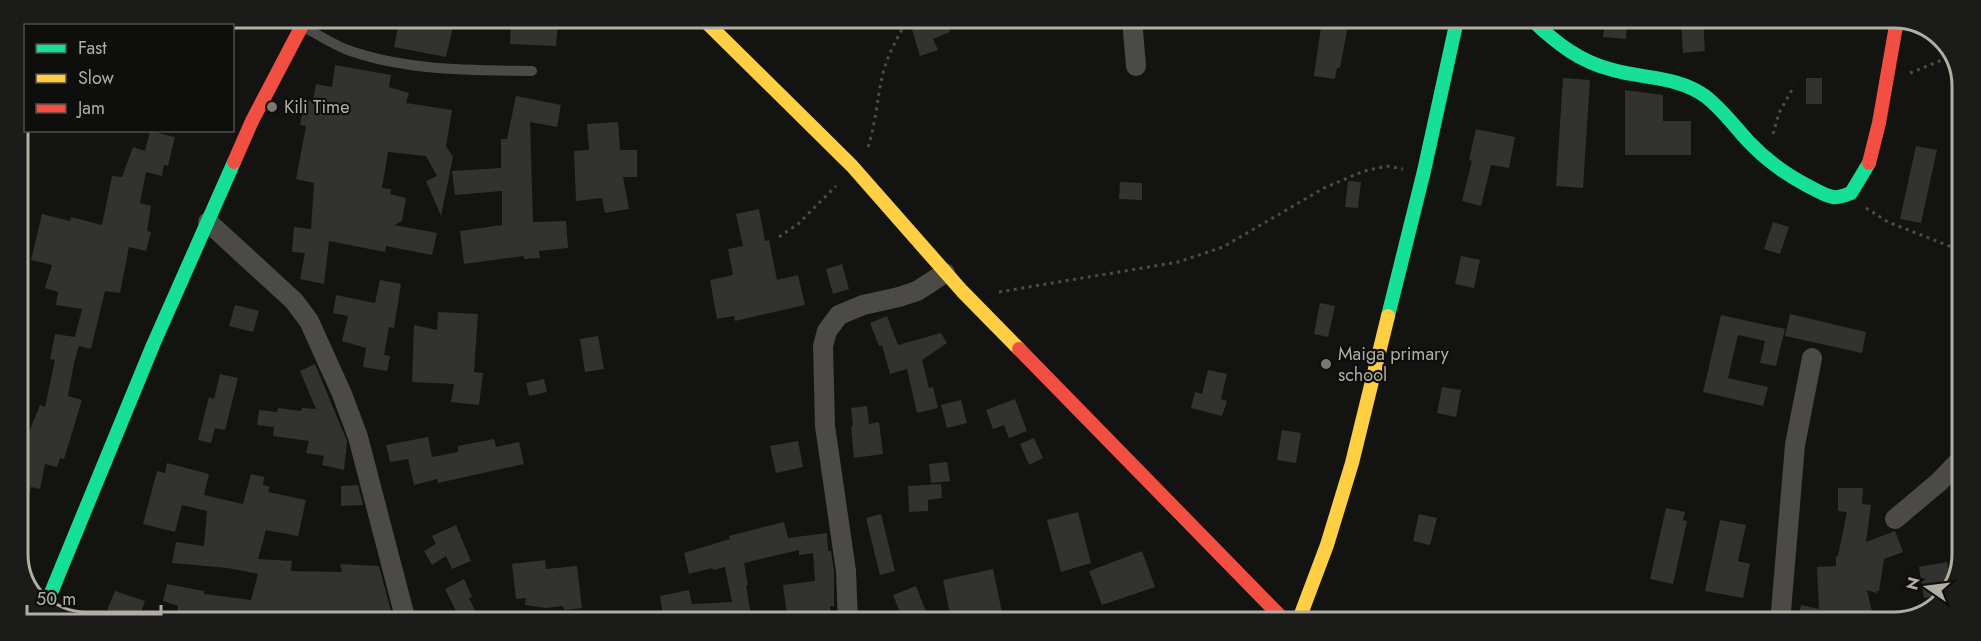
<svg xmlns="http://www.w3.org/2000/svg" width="1981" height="641" font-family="Jost,sans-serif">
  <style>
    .building { fill: #323230 }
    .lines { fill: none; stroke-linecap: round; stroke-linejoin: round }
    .path { stroke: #4d4b48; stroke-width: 3; stroke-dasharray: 3 4.5; stroke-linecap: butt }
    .lane { stroke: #4b4a47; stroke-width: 10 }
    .street { stroke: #4b4a47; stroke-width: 20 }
    .fast { stroke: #16e098; stroke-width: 14 }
    .slow { stroke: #ffcf43; stroke-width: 14 }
    .jam { stroke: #f24e42; stroke-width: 14 }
    .poi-dot { fill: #7b7870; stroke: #0e0e0d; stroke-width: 2 }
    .labels { text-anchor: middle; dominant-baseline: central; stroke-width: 4.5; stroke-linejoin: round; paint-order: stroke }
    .poi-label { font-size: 18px; fill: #b3aea3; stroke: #0e0e0d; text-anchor: start }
    .rim { fill: none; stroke: #b3aea3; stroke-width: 3 }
  </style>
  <rect width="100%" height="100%" fill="#131312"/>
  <g class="building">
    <polygon points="400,18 455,18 446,57 394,47"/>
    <polygon points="930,19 945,19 950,32 933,39 938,50 920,56 911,26"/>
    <polygon points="511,20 558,22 556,46 510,44"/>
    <polygon points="1335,20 1349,20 1340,68 1337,68 1335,79 1314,76 1321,27 1334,29"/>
    <polygon points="1605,20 1627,20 1626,39 1603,37"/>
    <polygon points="1681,20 1703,20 1705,51 1683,53"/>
    <polygon points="335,65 391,75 389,87 409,93 406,103 452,110 446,146 453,157 441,216 426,181 437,176 426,156 388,152 382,188 391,189 390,194 406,198 402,221 394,225 437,233 432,255 386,246 385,252 329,241 324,284 300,279 305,253 292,252 294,227 311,229 314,183 296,179 306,126 300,125 305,100 313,101 316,84 332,87"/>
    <polygon points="1563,78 1590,80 1583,188 1556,186"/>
    <rect x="1806" y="78" width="16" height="26"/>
    <polygon points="1625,90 1663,95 1663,121 1691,121 1691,155 1625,155"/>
    <polygon points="516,96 561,105 557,127 530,122 533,222 566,221 568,248 539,251 540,258 524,259 524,256 464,264 460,231 502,225 502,191 455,195 452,171 501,168 501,139 507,139"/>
    <polygon points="618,122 620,150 637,150 637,177 623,177 629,209 605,213 602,198 576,201 574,151 589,150 587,124"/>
    <polygon points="1476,129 1515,137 1509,168 1491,165 1481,206 1462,201 1472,161 1469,160"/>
    <polygon points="150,131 175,137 168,166 164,165 162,176 146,172 140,203 151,206 147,231 151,232 146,251 129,247 120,293 105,291 91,349 79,346 74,363 68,396 82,400 64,459 60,458 57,467 45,464 40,489 31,487 23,517 18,517 18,463 21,464 28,434 40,405 45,407 55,360 50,359 55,334 75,337 82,309 56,305 58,292 45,288 52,265 31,260 42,214 70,221 71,217 102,225 112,176 122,177 133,147 145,151"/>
    <polygon points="1916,146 1937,150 1921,223 1900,219"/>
    <polygon points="1348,181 1361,182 1358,208 1345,207"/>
    <polygon points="1120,182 1142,183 1142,200 1119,199"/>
    <polygon points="759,209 765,241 769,240 777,280 798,275 805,305 735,321 734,316 717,319 710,280 733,275 728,249 743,246 736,214"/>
    <polygon points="1773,222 1789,227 1780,254 1764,249"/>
    <polygon points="1461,256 1480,260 1474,288 1455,284"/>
    <polygon points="842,264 849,289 833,294 826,269"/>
    <polygon points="380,280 401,284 394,328 389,327 384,355 390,356 387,371 363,367 366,348 342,341 348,316 333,313 336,295 375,303"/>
    <polygon points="1320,303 1335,306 1328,337 1314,334"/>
    <polygon points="235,305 259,311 253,332 229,326"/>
    <polygon points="438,312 478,314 474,372 483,373 479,405 451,402 454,384 412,382 414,325 437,330"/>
    <polygon points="1790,314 1866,332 1862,353 1785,336"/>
    <polygon points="1721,315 1785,329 1776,366 1760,363 1765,341 1738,335 1728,378 1768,387 1763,406 1703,392"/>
    <polygon points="887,316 898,345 941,333 947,343 922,360 929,388 933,387 938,408 917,413 907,369 890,374 882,345 879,346 870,323"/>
    <polygon points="598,336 604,369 585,372 580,339"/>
    <polygon points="315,364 347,441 344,470 322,465 324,456 306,453 309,441 273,436 274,427 257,425 259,410 277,412 278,408 301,411 302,408 316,409 300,371"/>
    <polygon points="1208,370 1227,374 1221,399 1227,401 1222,416 1191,408 1195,392 1202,394"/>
    <polygon points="220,374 238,378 225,430 215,428 211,443 198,440 209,397 214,399"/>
    <polygon points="544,379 547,392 529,396 526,383"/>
    <polygon points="1442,387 1461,390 1456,417 1437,413"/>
    <polygon points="1015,399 1027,431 1009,438 1004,425 993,429 986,410"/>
    <polygon points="961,400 967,423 947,428 941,405"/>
    <polygon points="867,406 869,424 879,422 883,454 854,458 851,426 853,426 851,408"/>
    <polygon points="1282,430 1301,433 1296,463 1277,460"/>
    <polygon points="428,437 432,457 458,452 458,446 494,439 496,447 519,442 524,464 438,483 437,479 414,485 408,459 390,462 386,445"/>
    <polygon points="1034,438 1043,458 1029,465 1020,444"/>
    <polygon points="798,441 803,467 776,473 770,446"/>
    <polygon points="947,462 950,481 931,483 929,464"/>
    <polygon points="167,463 209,474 204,495 243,504 251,474 264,477 263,485 270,487 268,492 306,500 298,536 266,530 258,559 292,561 291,571 342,572 340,564 379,566 391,611 360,621 246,621 247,616 205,611 204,621 177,618 178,606 163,601 167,584 204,591 204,594 251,600 258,574 228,568 172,563 176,542 204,546 207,511 182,505 175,532 143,524 157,471 165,473"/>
    <polygon points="941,484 942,498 928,500 928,511 909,512 908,486"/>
    <polygon points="358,485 363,505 341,506 341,486"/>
    <polygon points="1838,488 1863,488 1862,504 1871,505 1866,542 1895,531 1903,552 1884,559 1879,591 1877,591 1876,593 1867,590 1874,620 1862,623 1797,623 1801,605 1819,609 1817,567 1836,566 1836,556 1838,556 1847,512 1838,511"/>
    <polygon points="1666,508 1685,512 1683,520 1687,521 1673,584 1650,579"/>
    <polygon points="1078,512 1091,563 1061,572 1047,520"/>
    <polygon points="881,514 895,571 880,575 866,518"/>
    <polygon points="1419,514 1437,518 1430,545 1413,541"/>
    <polygon points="1720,520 1746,525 1738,561 1750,564 1743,598 1705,591"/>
    <polygon points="784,522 788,538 827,533 828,551 831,551 834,572 834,606 830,606 831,622 788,622 783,585 815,581 813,553 799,555 799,550 744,563 748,585 746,585 752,621 664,621 660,596 689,590 692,604 732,602 725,567 713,570 712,568 689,574 684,553 730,539 729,536"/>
    <polygon points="456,525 471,561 452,569 446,556 432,565 424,551 436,544 432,536"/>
    <polygon points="1142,551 1155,587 1102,605 1089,571"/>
    <polygon points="545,560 546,569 577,566 582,608 564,610 563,606 546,608 525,605 526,598 516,599 512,564"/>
    <polygon points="1947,562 1951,586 1940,602 1936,596 1924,598 1919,567"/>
    <polygon points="993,569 1004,622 968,622 967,615 957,616 957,612 950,614 943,580"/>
    <polygon points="464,579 472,597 469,598 480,621 461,621 445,589"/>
    <polygon points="916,586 928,617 917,622 904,622 893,595"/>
    <polygon points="115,591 145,601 138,621 117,621 119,614 107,610"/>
  </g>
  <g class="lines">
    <g class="path">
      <polyline points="1910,73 1952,56"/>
      <polyline points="1773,134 1779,113 1794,86"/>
      <path d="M868 147C876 123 877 98 883 73 888 54 897 38 907 21"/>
      <polyline points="1866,208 1888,222 1962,251"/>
      <polyline points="779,237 798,224 836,186"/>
      <polyline points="999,292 1178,262 1223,247 1324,188 1364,171 1387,166 1403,169"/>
    </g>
    <path class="lane" d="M304 27C317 34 331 43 345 49 404 71 470 70 532 71"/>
    <g class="street">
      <polyline points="1132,19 1136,66"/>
      <polyline points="208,222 294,301 309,321 342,394 358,437 406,621"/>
      <polyline points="1895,519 1939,482 1961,459"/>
      <polyline points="848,622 846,571 825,426 823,346 827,331 839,315 863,305 899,297 917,291 945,273"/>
      <polyline points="1780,623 1795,445 1812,358"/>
    </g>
    <g class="fast">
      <path d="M1532 20C1556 43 1580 62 1613 70 1645 79 1677 76 1705 96 1722 109 1735 127 1749 142 1766 160 1787 175 1808 186 1816 190 1825 196 1833 197 1839 198 1846 195 1851 193L1869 163"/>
      <polyline points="1388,316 1424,171 1457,20"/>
      <polyline points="46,605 153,345 234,162"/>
    </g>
    <g class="slow">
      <polyline points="703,19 852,166 962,291 1019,349"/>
      <polyline points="1298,622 1327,545 1352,463 1388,316"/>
    </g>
    <g class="jam">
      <polyline points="234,162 252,121 306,18"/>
      <polyline points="1869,163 1879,123 1897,20"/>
      <polyline points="1019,349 1286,622"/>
    </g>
  </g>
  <g class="poi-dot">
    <circle cx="272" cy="107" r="6"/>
    <circle cx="1326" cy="364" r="6"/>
  </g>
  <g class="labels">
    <g class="poi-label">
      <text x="284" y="107">Kili Time</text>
      <text x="1338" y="354">Maiga primary<tspan x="1338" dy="21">school</tspan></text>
    </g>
  </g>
  <path d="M0 0H1981V641H0ZM86 28H1894A58 58 0 0 1 1952 86V554A58 58 0 0 1 1894 612H86A58 58 0 0 1 28 554V86A58 58 0 0 1 86 28Z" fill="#1b1b19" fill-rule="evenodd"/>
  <path class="rim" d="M86 28H1894A58 58 0 0 1 1952 86V554A58 58 0 0 1 1894 612H86A58 58 0 0 1 28 554V86A58 58 0 0 1 86 28Z"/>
  <rect x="24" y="24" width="210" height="108" fill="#0e0e0d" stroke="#504e49" stroke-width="1.5"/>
  <rect x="36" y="44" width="30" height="9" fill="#16e098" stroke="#504e49" stroke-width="1.5"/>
  <text x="78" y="54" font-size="18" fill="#b3aea3">Fast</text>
  <rect x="36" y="74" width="30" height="9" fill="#ffcf43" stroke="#504e49" stroke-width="1.5"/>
  <text x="78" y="84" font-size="18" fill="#b3aea3">Slow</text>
  <rect x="36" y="104" width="30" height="9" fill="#f24e42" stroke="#504e49" stroke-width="1.5"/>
  <text x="78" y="114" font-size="18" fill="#b3aea3">Jam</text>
  <g transform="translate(1927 587) rotate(284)" stroke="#0e0e0d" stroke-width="4.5" paint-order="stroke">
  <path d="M0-4.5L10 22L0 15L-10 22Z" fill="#b3aea3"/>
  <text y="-9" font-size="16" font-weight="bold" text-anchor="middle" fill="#b3aea3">N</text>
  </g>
  <path d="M27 605v9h134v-9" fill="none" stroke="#b3aea3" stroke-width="3"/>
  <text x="36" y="605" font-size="18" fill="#b3aea3" stroke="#0e0e0d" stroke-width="4.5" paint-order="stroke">50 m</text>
</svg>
